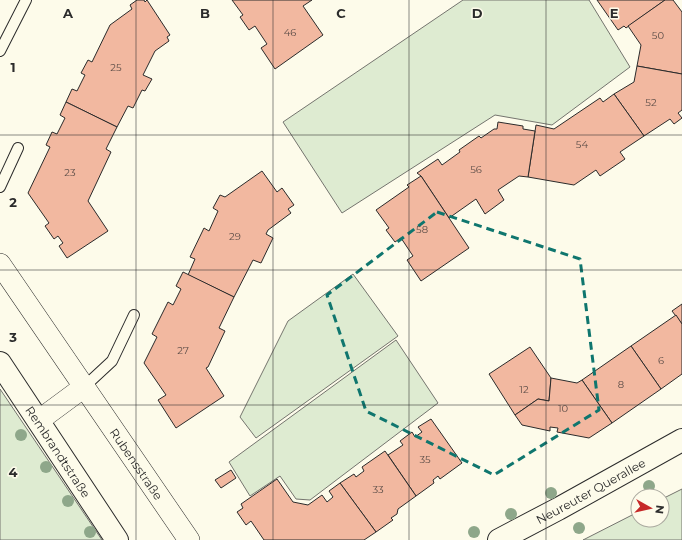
<svg xmlns="http://www.w3.org/2000/svg" width="682" height="540" font-family="Montserrat,sans-serif">
  <style>
    .green { fill: #deebd1; stroke: #74746e }
    .building { fill: #f2b8a0; stroke: #2b2b2b }
    .lines { fill: none; stroke-linecap: round; stroke-linejoin: round }
    .service-casing { stroke: #2b2b2b; stroke-width: 12 }
    .minor-casing { stroke: #2b2b2b; stroke-width: 22 }
    .tertiary-casing { stroke: #2b2b2b; stroke-width: 24 }
    .service { stroke: #fdfbea; stroke-width: 10 }
    .minor { stroke: #fdfbea; stroke-width: 21 }
    .tertiary { stroke: #fdfbea; stroke-width: 22 }
    .tree { fill: #8ea78a }
    .marked { fill: none; stroke: #0f766e; stroke-width: 3; stroke-dasharray: 8 5; stroke-linejoin: round }
    .grid { fill: none; stroke: #2b2b2b; stroke-width: 1; stroke-opacity: 0.55 }
    .labels { text-anchor: middle; dominant-baseline: central; stroke-width: 3; stroke-linejoin: round; paint-order: stroke }
    .number-label { font-size: 10px; fill: #5d4e48 }
    .street-label { font-size: 12px; fill: #2b2b2b; stroke: #fdfbea }
    .grid-label { font-size: 13px; text-anchor: middle; font-weight: bold; fill: #2b2b2b; stroke: #fdfbea; stroke-width: 3; stroke-linejoin: round; paint-order: stroke }
  </style>
  <rect width="100%" height="100%" fill="#fdfbea"/>
  <g class="green">
    <polygon points="463,0 589,0 630,67 552,125 495,115 342,213 283,122"/>
    <polygon points="353,274 398,336 256,438 240,417 288,321"/>
    <polygon points="396,340 438,403 310,500 296,499 280,476 250,496 229,462"/>
    <polygon points="0,389 102,540 0,540"/>
    <polygon points="682,489 682,540 583,540 638,512 638,520 662,520 662,499"/>
  </g>
  <g class="building">
    <polygon points="137,0 144,0 145,2 147,0 170,35 167,37 169,41 155,51 143,75 152,79 145,91 142,90 133,108 128,106 117,127 66,102 72,89 77,91 85,75 81,73 88,60 92,62 110,25 132,9 130,5"/>
    <polygon points="232,0 312,0 303,6 323,35 275,69 261,48 267,44 255,26 249,30 240,17 243,15"/>
    <polygon points="597,0 665,0 626,28 624,26 618,30"/>
    <polygon points="665,0 673,0 682,12 682,74 637,66 641,45 628,26"/>
    <polygon points="637,66 682,74 682,110 678,113 682,118 674,124 670,119 644,136 614,94 634,82"/>
    <polygon points="614,94 644,136 620,152 625,159 600,176 596,170 574,185 528,177 536,125 554,129 600,98 603,102"/>
    <polygon points="66,102 117,127 106,149 111,152 88,201 108,231 67,258 59,246 63,243 58,236 54,239 45,226 49,223 28,193 50,147 46,145 52,132 57,134 65,118 60,115"/>
    <polygon points="498,122 523,126 523,129 535,131 528,177 519,176 498,190 504,200 485,214 476,199 449,218 421,176 417,173 438,159 442,165 460,152 459,150 479,136 481,138 494,129 497,129"/>
    <polygon points="262,171 277,192 282,188 294,205 288,209 291,213 268,230 266,234 273,238 261,263 253,260 234,297 188,275 195,259 190,257 204,228 209,231 218,211 213,208 220,195 225,197"/>
    <polygon points="421,176 469,248 421,281 407,260 413,256 401,238 395,242 386,230 389,228 376,210 409,187 407,185"/>
    <polygon points="183,272 234,297 219,328 225,331 208,367 206,368 224,396 176,428 158,400 166,395 144,363 157,337 152,334 168,302 173,305 181,289 176,286"/>
    <polygon points="682,304 682,324 672,311"/>
    <polygon points="676,315 682,324 682,374 661,389 631,346"/>
    <polygon points="631,346 661,389 612,423 582,380"/>
    <polygon points="530,347 551,378 549,401 538,399 515,415 489,374"/>
    <polygon points="551,378 577,383 582,380 612,423 589,438 557,432 558,428 550,427 550,431 522,425 515,415 538,399 549,401"/>
    <polygon points="431,419 462,463 440,479 438,476 433,480 434,483 416,496 388,455 403,445 400,441 412,432 415,437 422,432 418,427"/>
    <polygon points="385,451 416,496 398,509 397,514 391,518 393,520 376,532 340,483 354,474 356,477 364,471 362,467"/>
    <polygon points="231,470 236,478 221,488 215,480"/>
    <polygon points="277,479 293,502 308,505 322,495 327,502 333,497 329,491 340,483 376,532 364,540 264,540 251,521 246,525 237,512 243,508 241,504"/>
  </g>
  <g class="lines">
    <g class="service-casing">
      <g id="service">
        <polyline points="0,51 26,0"/>
        <polyline points="0,187 18,148"/>
        <polyline points="84,387 112,361 134,315"/>
      </g>
    </g>
    <g class="minor-casing">
      <g id="minor">
        <path id="s1" d="M0 264 189 540"/>
        <polyline points="38,421 84,387"/>
      </g>
    </g>
    <g class="tertiary-casing">
      <g id="tertiary">
        <path id="s2" d="M0 363 117 540"/>
        <path id="s3" d="M499 540 558 509 682 440"/>
      </g>
    </g>
    <use href="#service" class="service"/>
    <use href="#minor" class="minor"/>
    <use href="#tertiary" class="tertiary"/>
  </g>
  <g class="tree">
    <circle cx="21" cy="435" r="6"/>
    <circle cx="46" cy="467" r="6"/>
    <circle cx="649" cy="486" r="6"/>
    <circle cx="551" cy="493" r="6"/>
    <circle cx="68" cy="501" r="6"/>
    <circle cx="511" cy="514" r="6"/>
    <circle cx="579" cy="528" r="6"/>
    <circle cx="90" cy="532" r="6"/>
    <circle cx="474" cy="532" r="6"/>
  </g>
  <path class="marked" d="M437 212 580 259 599 410 494 475 366 411 327 295Z"/>
  <path class="grid" d="M136 0V540M273 0V540M409 0V540M546 0V540M0 135H682M0 270H682M0 405H682"/>
  <g class="labels">
    <g class="number-label">
      <text x="290" y="32">46</text>
      <text x="658" y="35">50</text>
      <text x="116" y="67">25</text>
      <text x="651" y="102">52</text>
      <text x="582" y="144">54</text>
      <text x="476" y="169">56</text>
      <text x="70" y="172">23</text>
      <text x="422" y="229">58</text>
      <text x="235" y="236">29</text>
      <text x="183" y="350">27</text>
      <text x="661" y="360">6</text>
      <text x="621" y="384">8</text>
      <text x="524" y="389">12</text>
      <text x="563" y="408">10</text>
      <text x="425" y="459">35</text>
      <text x="378" y="489">33</text>
    </g>
    <g class="street-label">
      <text stroke="none"><textPath href="#s2" startOffset="106">Rembrandtstraße</textPath></text>
      <text stroke="none"><textPath href="#s1" startOffset="242">Rubensstraße</textPath></text>
      <text stroke="none"><textPath href="#s3" startOffset="104">Neureuter Querallee</textPath></text>
    </g>
  </g>
  <g class="grid-label">
    <text x="68" y="18">A</text>
    <text x="205" y="18">B</text>
    <text x="341" y="18">C</text>
    <text x="477" y="18">D</text>
    <text x="614" y="18">E</text>
    <text x="13" y="72">1</text>
    <text x="13" y="207">2</text>
    <text x="13" y="342">3</text>
    <text x="13" y="477">4</text>
  </g>
  <g transform="translate(650 508) rotate(98)"><circle r="19" fill="#fdfbea" stroke="#a9a89e"/>
  <path d="M0-3L7 15L0 10L-7 15Z" fill="#c62828"/>
  <text y="-6" font-size="11" font-weight="bold" text-anchor="middle" fill="#2b2b2b">N</text>
  </g>
</svg>
